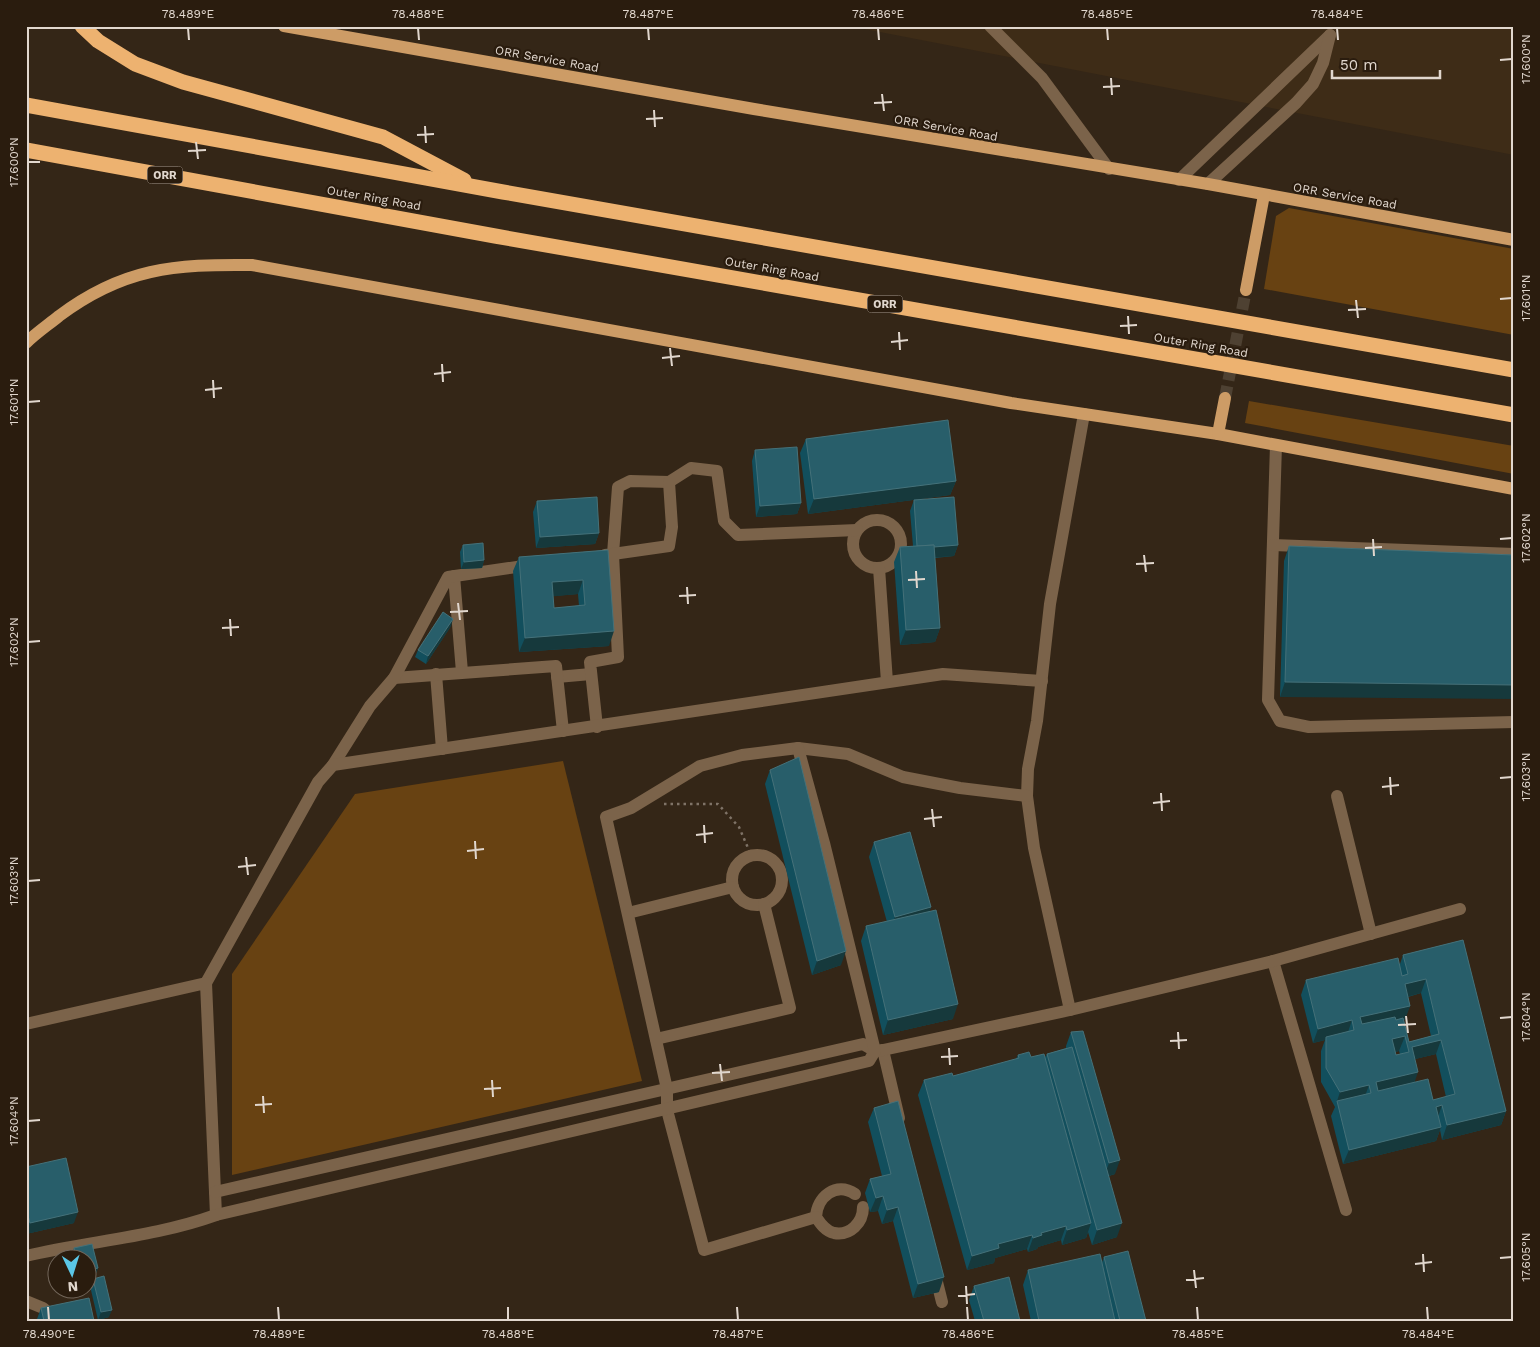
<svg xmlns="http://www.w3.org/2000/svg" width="1540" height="1347" font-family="'Work Sans',sans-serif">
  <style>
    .built { fill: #3e2c17 }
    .green { fill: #684212 }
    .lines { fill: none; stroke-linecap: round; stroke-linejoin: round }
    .major-tunnel { stroke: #4e4132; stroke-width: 12; stroke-dasharray: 12 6; stroke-linecap: butt }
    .path { stroke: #7f7367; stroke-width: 2.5; stroke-dasharray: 2.5 4; stroke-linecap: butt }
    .minor { stroke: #7b634a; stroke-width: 12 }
    .major { stroke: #cd9c66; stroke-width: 12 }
    .highway { stroke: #edb270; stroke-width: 15 }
    .wall { fill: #124f5d; fill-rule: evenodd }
    .shaded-wall { fill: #16393c }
    .building { fill: #285e6a; stroke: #457179; fill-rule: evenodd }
    .ticks { fill: none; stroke: #e1d7ce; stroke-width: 2 }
    .labels { text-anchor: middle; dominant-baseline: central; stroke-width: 4.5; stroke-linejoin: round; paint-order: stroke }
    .shield { fill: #2a1c0e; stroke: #aa9f94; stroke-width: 1 }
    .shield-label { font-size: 11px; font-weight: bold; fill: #e1d7ce }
    .street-label { font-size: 12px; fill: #e1d7ce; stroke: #2a1c0e }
    .neatline { fill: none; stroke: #e1d7ce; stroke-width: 2 }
    .ticks-label { font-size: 12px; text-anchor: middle; fill: #e1d7ce }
  </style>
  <rect width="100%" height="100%" fill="#342617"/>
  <polygon class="built" points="849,26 1514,26 1514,155"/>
  <g class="green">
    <polygon points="1289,208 1514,249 1514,335 1264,289 1276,216"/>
    <polygon points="1249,401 1514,446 1514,474 1245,423"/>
    <polygon points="563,761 642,1081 232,1175 232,974 355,794"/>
  </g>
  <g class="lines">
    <polyline class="major-tunnel" points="1225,398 1246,290"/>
    <polyline class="path" points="664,804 718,804 739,827 751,855"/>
    <g class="minor">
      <polyline points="990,26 1042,78 1109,169"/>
      <polyline points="1179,180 1330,35"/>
      <polyline points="1208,184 1296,103 1313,84 1323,63 1330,35"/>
      <polyline points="1276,445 1268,700 1280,721 1309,727 1514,722"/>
      <circle cx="877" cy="544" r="24"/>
      <polyline points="1273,545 1514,554"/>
      <polyline points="605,555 613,554 618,487 630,481 669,482"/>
      <polyline points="879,568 887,682"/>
      <polyline points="454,576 462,672"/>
      <polyline points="436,674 442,749"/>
      <polyline points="557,677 591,674"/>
      <polyline points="394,678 556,666 563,731"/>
      <polyline points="597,727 590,662 618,657 613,554 669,546 672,527 669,482 691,468 717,471 724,521 738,535 857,530"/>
      <polyline points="333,765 370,706 394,678 448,577 530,565"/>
      <polyline points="1337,796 1371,934"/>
      <circle cx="757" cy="880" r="25"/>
      <polyline points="628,913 733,887"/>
      <polyline points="1273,961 1346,1210"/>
      <polyline points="206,983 318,782 333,765 943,674 1042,681"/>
      <polyline points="1070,1010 1034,848 1027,796 1028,769 1037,721 1050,604 1084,414"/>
      <polyline points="26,1024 206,983 216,1215"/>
      <polyline points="656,1039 790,1008 764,904"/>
      <polyline points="883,1050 899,1118"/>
      <polyline points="215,1192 863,1044 875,1051 883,1050 1070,1010 1273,961 1460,909"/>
      <path d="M855 1194C836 1181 817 1197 816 1217 820 1223 825 1231 834 1233 850 1236 863 1223 863 1207"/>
      <polyline points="816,1217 704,1250 667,1110 667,1089 606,817 631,808 700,766 742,755 798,748 848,754 903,777 960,788 1027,796"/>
      <path d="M26 1256C89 1241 155 1237 216 1215L869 1061 875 1051 824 843 798 748"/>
      <polyline points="935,1274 942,1302"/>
      <polyline points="26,1301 43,1308 51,1315"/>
    </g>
    <g class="major">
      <polyline points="284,26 754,109 1208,184 1514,240"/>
      <polyline points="1246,290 1264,195"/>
      <path d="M26 343C36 333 48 325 59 316 123 268 174 264 252 265L1011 403 1218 434 1514 489"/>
      <polyline points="1218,434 1225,398"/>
    </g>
    <g class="highway">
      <polyline points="82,26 98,41 135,64 183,82 383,137 464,180"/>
      <polyline points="26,105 503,192 1514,370"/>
      <polyline points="26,150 495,236 1514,415"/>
    </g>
  </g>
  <g class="wall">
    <polygon points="806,439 956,481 950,495 808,514 800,453"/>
    <polygon points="755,450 801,503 797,514 756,517 752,461"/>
    <polygon points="914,500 958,545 954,556 935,558 940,628 935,642 900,645 894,562 900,547 913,546 910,511"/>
    <polygon points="537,501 599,533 595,544 536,548 533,512"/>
    <polygon points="463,545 484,560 482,568 461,569 460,552"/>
    <polygon points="1289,546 1514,555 1280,697 1284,561"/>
    <path d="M608 550 609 646 519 652 513 571 519 557ZM578 594 579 606 554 608 553 596Z"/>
    <polygon points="451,626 426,664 415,657 418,650"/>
    <polygon points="770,770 841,965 812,975 765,784"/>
    <polygon points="874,842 931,907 929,912 953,1019 883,1035 861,941 866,926 887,922 869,857"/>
    <path d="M1463 940 1506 1111 1501 1125 1442 1140 1440 1130 1436 1141 1343 1164 1331 1116 1335 1107 1321 1082V1051L1325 1040 1313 1043 1301 995 1306 980 1400 964 1403 955ZM1421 993 1431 1036 1409 1042 1404 1020 1410 1006 1408 997ZM1399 1051 1400 1054 1396 1055 1395 1052ZM1436 1054 1446 1097 1433 1100 1415 1082V1059Z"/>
    <polygon points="1071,1032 1115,1174 1109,1176 1117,1237 1092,1245 1088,1232 1086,1238 1062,1245 1061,1240 1038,1247 1037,1249 1028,1252 1027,1249 995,1258 994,1263 967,1270 918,1095 924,1080 953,1076 1016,1059 1018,1055 1031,1057 1045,1057 1047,1054 1066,1048 1066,1046"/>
    <polygon points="874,1108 939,1292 913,1298 893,1221 882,1224 878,1211 870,1212 865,1193 870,1179 882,1176 868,1122"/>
    <polygon points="26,1167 74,1223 26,1234"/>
    <polygon points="74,1248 98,1268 95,1276 88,1278 88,1260 73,1260 72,1255"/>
    <polygon points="1104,1257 1146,1321 1031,1321 1023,1285 1028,1270 1102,1262"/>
    <polygon points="93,1279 109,1317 98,1320 90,1286"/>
    <polygon points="974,1286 1020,1321 975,1321 969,1300"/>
    <polygon points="41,1308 94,1321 38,1321 37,1319"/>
  </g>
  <g class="shaded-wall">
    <polygon points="956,481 950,495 808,514 814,499"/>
    <polygon points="801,503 797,514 756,517 760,506"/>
    <polygon points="599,533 595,544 536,548 540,537"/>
    <polygon points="958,545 954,556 914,559 917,548"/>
    <polygon points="484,560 482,568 461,569 464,562"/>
    <polygon points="583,580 578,594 547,597 552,582"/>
    <polygon points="453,619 451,626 426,664 428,656"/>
    <polygon points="940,628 935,642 900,645 906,630"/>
    <polygon points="614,631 609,646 519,652 525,638"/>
    <polygon points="1285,682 1514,685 1514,699 1280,697"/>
    <polygon points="931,907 926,922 890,932 895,917"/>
    <polygon points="846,951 841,965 812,975 817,961"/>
    <polygon points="1426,979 1421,993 1399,999 1405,984"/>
    <polygon points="958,1004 953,1019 883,1035 888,1020"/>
    <polygon points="1410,1006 1405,1020 1355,1032 1360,1017"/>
    <polygon points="1352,1020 1347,1035 1326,1037 1325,1040 1313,1043 1318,1029"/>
    <polygon points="1405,1036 1399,1051 1387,1054 1392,1039"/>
    <polygon points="1441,1040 1436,1054 1407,1061 1412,1047"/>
    <polygon points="1418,1072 1413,1087 1371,1097 1376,1082"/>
    <polygon points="1369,1085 1364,1099 1337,1101 1335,1107 1340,1092"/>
    <polygon points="1442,1105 1437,1120 1436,1107"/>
    <polygon points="1506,1111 1501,1125 1442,1140 1447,1125"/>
    <polygon points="1441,1127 1436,1141 1343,1164 1349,1150"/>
    <polygon points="1120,1160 1115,1174 1104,1177 1109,1163"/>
    <polygon points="883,1196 878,1211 870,1212 876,1198"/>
    <polygon points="898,1207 893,1221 882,1224 887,1210"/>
    <polygon points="78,1212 74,1223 26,1234 30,1223"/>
    <polygon points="1091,1223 1086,1238 1062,1245 1067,1230"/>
    <polygon points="1122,1223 1117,1237 1092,1245 1097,1230"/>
    <polygon points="1066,1226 1061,1240 1038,1247 1037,1249 1028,1252 1033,1238 1041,1233"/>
    <polygon points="1032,1235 1027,1249 995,1258 994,1263 967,1270 972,1256 998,1244"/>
    <polygon points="98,1268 95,1276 88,1278 88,1271"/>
    <polygon points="944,1277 939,1292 913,1298 918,1284"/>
    <polygon points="112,1310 109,1317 98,1320 101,1312"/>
  </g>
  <g class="building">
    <polygon points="948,420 956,481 814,499 806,439"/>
    <polygon points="797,447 801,503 760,506 755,450"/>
    <polygon points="597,497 599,533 540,537 537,501"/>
    <polygon points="954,497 958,545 934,547 934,545 917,546 914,500"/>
    <polygon points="483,543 484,560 464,562 463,545"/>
    <polygon points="934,545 940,628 906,630 900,547"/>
    <polygon points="1289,546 1514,555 1514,685 1285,682"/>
    <path d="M608 550 614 631 525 638 519 557ZM583 580 585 605 554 608 552 582Z"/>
    <polygon points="443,612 453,619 428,656 418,650"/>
    <polygon points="799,757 846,951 817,961 770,770"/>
    <polygon points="910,832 931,907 895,917 874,842"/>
    <polygon points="936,910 958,1004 888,1020 866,926"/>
    <path d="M1463 940 1506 1111 1447 1125 1442 1105 1436 1107 1441 1127 1349 1150 1337 1101 1371 1093 1369 1085 1340 1092 1326 1068V1037L1354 1030 1352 1020 1318 1029 1306 980 1398 958 1402 976 1408 974 1403 955ZM1426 979 1439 1034 1409 1042 1403 1018 1396 1020 1395 1017 1362 1024 1360 1017 1410 1006 1405 984ZM1405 1036 1409 1052 1396 1055 1392 1039ZM1441 1040 1455 1094 1433 1100 1428 1079 1378 1091 1376 1082 1418 1072 1412 1047Z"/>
    <polygon points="1083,1031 1120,1160 1109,1163 1071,1032"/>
    <polygon points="1072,1047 1122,1223 1097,1230 1047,1054"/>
    <polygon points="1029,1052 1031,1057 1044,1054 1091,1223 1067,1230 1066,1226 1041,1233 1042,1235 1033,1238 1032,1235 998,1244 999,1248 972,1256 924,1080 952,1073 953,1076 1019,1058 1018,1055"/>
    <polygon points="898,1101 944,1277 918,1284 898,1207 887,1210 883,1196 876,1198 870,1179 891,1174 874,1108"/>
    <polygon points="66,1158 78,1212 30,1223 26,1208 26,1167"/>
    <polygon points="92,1244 98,1268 88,1271 88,1260 77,1260 74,1248"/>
    <polygon points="1128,1251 1146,1321 1120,1321 1104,1257"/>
    <polygon points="1100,1254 1115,1321 1039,1321 1028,1270"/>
    <polygon points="104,1276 112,1310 101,1312 93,1279"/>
    <polygon points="1009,1277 1020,1321 984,1321 974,1286"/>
    <polygon points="89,1298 94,1321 44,1321 41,1308"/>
  </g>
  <path class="ticks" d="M188 28 189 40M418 28 419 40M648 28 649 40M878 28 879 40M1107 28 1108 40M1337 28 1338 40M1500 60 1512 59M1111 78 1112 95M1103 87 1120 86M882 94 884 111M874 103 892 102M654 110 655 127M646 119 663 118M425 126 426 143M417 135 434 134M196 142 198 159M188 151 206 150M28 162H40M1500 299 1512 298M1356 300 1358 318M1348 310 1366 309M1128 316 1129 334M1120 326 1137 325M899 332 900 350M891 342 908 340M670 348 672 366M662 358 680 356M442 364 443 382M434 374 451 372M213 380 214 398M205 390 222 388M28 402 40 401M1373 539 1374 556M1500 539 1512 538M1365 548 1382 547M1144 555 1146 572M1136 564 1154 563M916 571 917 588M908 580 925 579M687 587 688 604M679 596 696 595M458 603 460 620M450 612 468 611M230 619 231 636M222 628 239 627M28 642 40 641M1390 777 1391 795M1500 778 1512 777M1382 787 1399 785M1161 793 1162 811M1153 803 1170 801M932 809 934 827M924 819 942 817M704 825 705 843M696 835 713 833M475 841 476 859M467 851 484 849M246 857 248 875M238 867 256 865M28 881 40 880M1406 1016 1408 1033M1500 1018 1512 1017M1398 1025 1416 1024M1178 1032 1179 1049M1170 1041 1187 1040M949 1048 950 1065M941 1057 958 1056M720 1064 722 1081M712 1073 730 1072M492 1080 493 1097M484 1089 501 1088M263 1096 264 1113M255 1105 272 1104M28 1121 40 1120M1423 1254 1424 1272M1500 1258 1512 1257M1415 1264 1432 1262M1194 1270 1196 1288M1186 1280 1204 1278M966 1286 967 1304M958 1296 975 1294M48 1307 49 1320M278 1307 279 1320M508 1307V1320M737 1307 738 1320M967 1307 968 1320M1197 1307 1198 1320M1427 1307 1428 1320"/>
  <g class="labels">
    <g class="shield">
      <rect x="147.5" y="166.5" width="35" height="17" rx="4"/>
      <rect x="867.5" y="295.5" width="35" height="17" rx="4"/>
    </g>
    <g class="shield-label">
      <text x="165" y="175">ORR</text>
      <text x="885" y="304">ORR</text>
    </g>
    <g class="street-label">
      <text transform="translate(547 59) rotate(10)">ORR Service Road</text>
      <text transform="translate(946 128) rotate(10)">ORR Service Road</text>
      <text transform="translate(1345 196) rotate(10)">ORR Service Road</text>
      <text transform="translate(374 198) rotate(10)">Outer Ring Road</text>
      <text transform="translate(772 269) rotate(10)">Outer Ring Road</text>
      <text transform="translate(1201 345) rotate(10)">Outer Ring Road</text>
    </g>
  </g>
  <rect width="1540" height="1347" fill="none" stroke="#2a1c0e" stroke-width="55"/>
  <g transform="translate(72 1274) rotate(176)"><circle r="24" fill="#2a1c0e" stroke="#73675b"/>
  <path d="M0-4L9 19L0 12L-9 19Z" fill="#5bc7e7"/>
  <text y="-8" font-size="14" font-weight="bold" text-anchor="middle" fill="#e1d7ce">N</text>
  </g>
  <path d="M1332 70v8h108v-8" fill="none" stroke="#e1d7ce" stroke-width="2.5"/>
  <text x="1340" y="70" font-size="15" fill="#e1d7ce" stroke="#2a1c0e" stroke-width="4" paint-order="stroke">50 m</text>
  <rect x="28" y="28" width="1484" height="1292" class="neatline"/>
  <g class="ticks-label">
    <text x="188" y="18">78.489°E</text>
    <text x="418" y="18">78.488°E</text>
    <text x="648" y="18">78.487°E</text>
    <text x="878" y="18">78.486°E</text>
    <text x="1107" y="18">78.485°E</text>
    <text x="1337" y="18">78.484°E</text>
    <text transform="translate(1526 59) rotate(-90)" y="4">17.600°N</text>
    <text transform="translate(14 162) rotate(-90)" y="4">17.600°N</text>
    <text transform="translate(1526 298) rotate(-90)" y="4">17.601°N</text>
    <text transform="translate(14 402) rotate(-90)" y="4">17.601°N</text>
    <text transform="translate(1526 538) rotate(-90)" y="4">17.602°N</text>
    <text transform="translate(14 642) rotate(-90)" y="4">17.602°N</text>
    <text transform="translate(1526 777) rotate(-90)" y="4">17.603°N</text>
    <text transform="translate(14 881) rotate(-90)" y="4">17.603°N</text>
    <text transform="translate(1526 1017) rotate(-90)" y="4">17.604°N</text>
    <text transform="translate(14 1121) rotate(-90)" y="4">17.604°N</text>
    <text transform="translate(1526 1257) rotate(-90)" y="4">17.605°N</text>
    <text x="49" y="1338">78.490°E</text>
    <text x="279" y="1338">78.489°E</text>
    <text x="508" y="1338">78.488°E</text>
    <text x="738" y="1338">78.487°E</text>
    <text x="968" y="1338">78.486°E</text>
    <text x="1198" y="1338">78.485°E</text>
    <text x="1428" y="1338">78.484°E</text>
  </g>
</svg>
